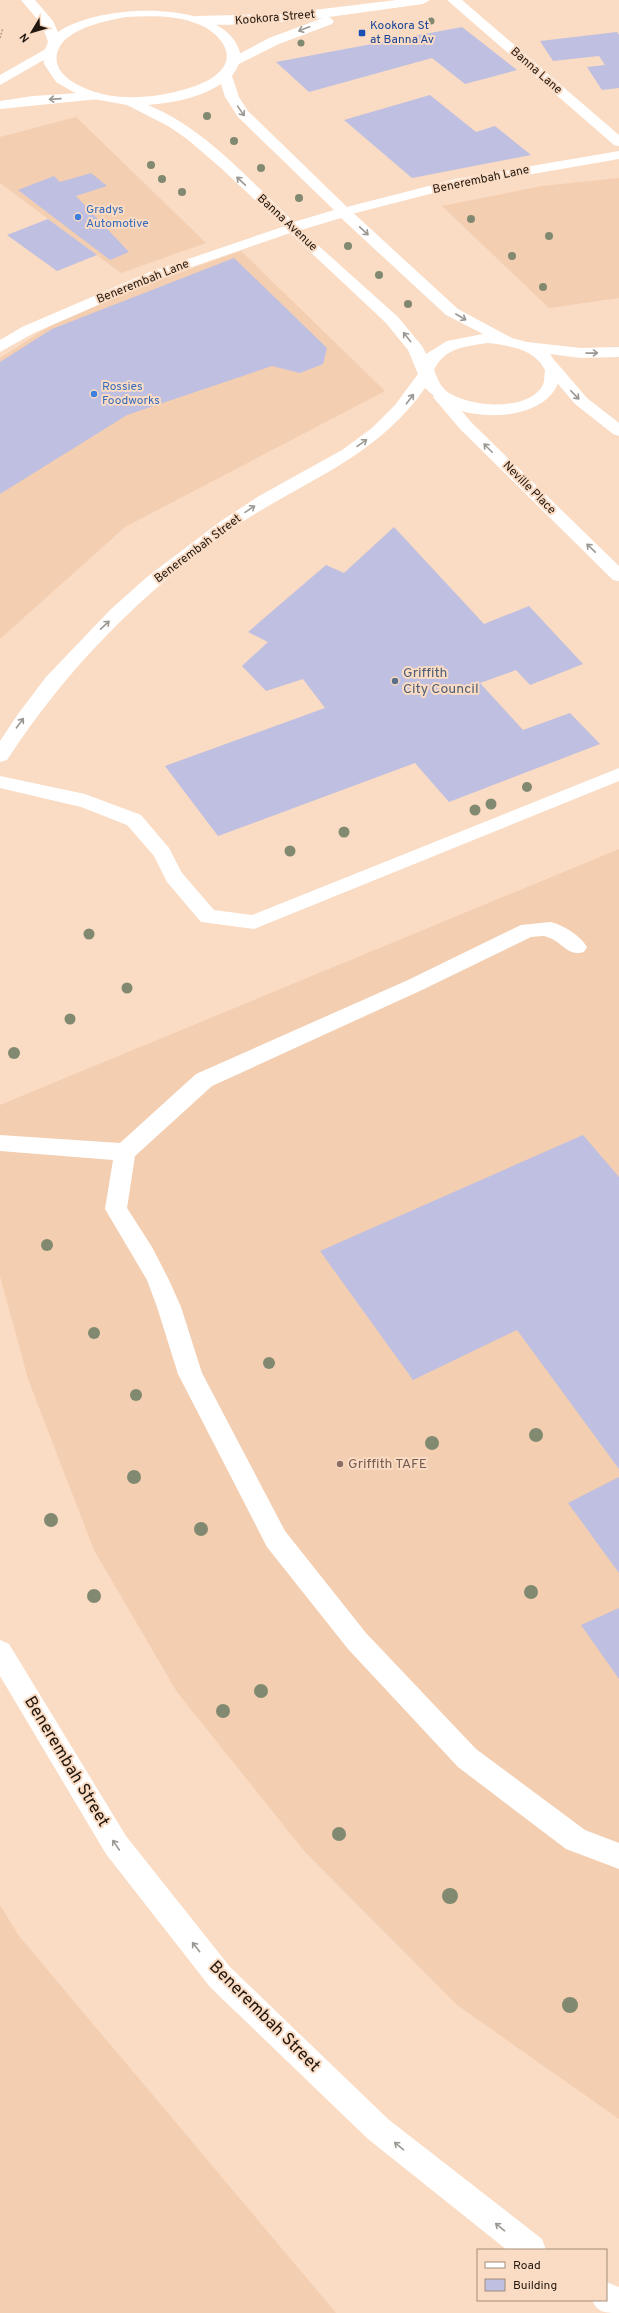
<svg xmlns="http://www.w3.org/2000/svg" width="619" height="2313" font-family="Overpass,sans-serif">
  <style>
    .built { fill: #f3ceb1 }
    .building { fill: #bebfe1 }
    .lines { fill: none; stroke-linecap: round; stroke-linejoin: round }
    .path { stroke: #b39b88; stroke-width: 1.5; stroke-dasharray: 2 1.5; stroke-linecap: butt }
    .minor { fill: #fff; fill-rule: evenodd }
    .major { fill: #fff; fill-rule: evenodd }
    .tree { fill: #818a70 }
    .oneway { stroke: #9b9793 }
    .transit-dot { fill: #1a4fb4; stroke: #fadbc3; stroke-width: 1.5 }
    .shop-dot { fill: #3f7fe0; stroke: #fadbc3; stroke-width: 1.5 }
    .service-dot { fill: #5c6f8a; stroke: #fadbc3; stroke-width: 1.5 }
    .education-dot { fill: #8d6e63; stroke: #fadbc3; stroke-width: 1.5 }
    .labels { text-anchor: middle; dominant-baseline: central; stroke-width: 4; stroke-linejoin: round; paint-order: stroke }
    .far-street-label { font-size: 12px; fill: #21170e; stroke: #fadbc3 }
    .far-transit-label { font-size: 12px; fill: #164399; stroke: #fadbc3; text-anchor: start }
    .far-shop-label { font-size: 12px; fill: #366cbe; stroke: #fadbc3; text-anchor: start }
    .service-label { font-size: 14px; fill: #4e5e75; stroke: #fadbc3; text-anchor: start }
    .education-label { font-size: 14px; fill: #785e54; stroke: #fadbc3; text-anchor: start }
    .near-street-label { font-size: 17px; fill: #21170e; stroke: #fadbc3 }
  </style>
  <rect width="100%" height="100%" fill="#fadbc3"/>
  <g class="built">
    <polygon points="76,117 206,243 121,273 0,183 0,137"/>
    <polygon points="619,178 619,298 549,308 442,206 542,186"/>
    <polygon points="241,251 385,391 125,527 0,639 0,358 75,310"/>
    <polygon points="619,849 619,2119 457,2005 305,1852 177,1692 94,1550 28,1379 0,1276 0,1105"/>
    <polygon points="0,1905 19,1936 336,2313 0,2313"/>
  </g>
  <g class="building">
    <polygon points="462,27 517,70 465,84 432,58 309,92 276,62"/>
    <polygon points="617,32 619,35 619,88 602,90 587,67 605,65 599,56 553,61 540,41"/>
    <polygon points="430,95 476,132 495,126 531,155 412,178 344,120"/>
    <polygon points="91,173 107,186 76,196 129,252 110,260 18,190 54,176 60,182"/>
    <polygon points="48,219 97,255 57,271 7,235"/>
    <polygon points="234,258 327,348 323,364 300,373 272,366 127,415 0,494 0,362 52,329"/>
    <polygon points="394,527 484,624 529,606 583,664 530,685 516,670 480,683 523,730 570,713 600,744 449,802 415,763 218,836 165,766 325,708 303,679 266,691 242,666 268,642 248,632 326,565 344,573"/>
    <polygon points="583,1135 619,1177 619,1469 517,1330 413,1380 320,1251"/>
    <polygon points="619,1477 619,1573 568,1503"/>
    <polygon points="619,1608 619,1679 581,1625"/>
  </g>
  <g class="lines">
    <polyline class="path" points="0,38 3,28"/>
    <g class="minor">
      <path d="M396 0H430L423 4 329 17 334 21 332 24 279 44 233 67 228 66 226 63 228 60 269 38 323 18C305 20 197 31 189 20L196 16 281 14Z"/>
      <polygon points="447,0 462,0 619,135 619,146 614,145"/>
      <polygon points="51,46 56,47 58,50 56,53 0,85 0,75"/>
      <polygon points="94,92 99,93 101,96 99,99 0,109 0,101 33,96"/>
      <polygon points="619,151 619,159 457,187 344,216 337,212 339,209 456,179"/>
      <polygon points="291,224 298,228 296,231 160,278 34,333 0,352 0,340 22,327 150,272"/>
      <polygon points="550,360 556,362 587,398 619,423 619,436 613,434 575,404 542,365 544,362"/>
      <polygon points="441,392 447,394 472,423 619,566 619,581 613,580 460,429 433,397 435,394"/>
      <polygon points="619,768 619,781 254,929 201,922 167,882 154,856 127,825 81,807 0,788 0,776 85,794 141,815 169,848 182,873 214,910 252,915"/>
      <path d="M551 922C563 925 581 936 587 947L584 952C567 957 562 941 547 937 543 935 536 937 531 937L422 990 212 1086 135 1156 127 1208 152 1247 169 1280 181 1307 202 1373 285 1531 366 1633 476 1749 585 1830 619 1843V1869L566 1849 458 1767 348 1649 267 1547 178 1374 157 1307 147 1280 105 1209 113 1160 0 1151V1135L120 1143 196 1074 408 980 521 925Z"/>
    </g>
    <g class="major">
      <path d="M21 0H35L53 21 58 32C98 5 205 0 234 40 244 56 242 61 232 76L239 97 248 111 349 209 458 309 512 338 527 342 581 348 619 347V357L581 358 550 354 561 370C558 415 496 421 461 411 446 406 436 398 425 388 375 460 301 481 232 529 142 592 67 668 7 760L0 762V741L18 714 46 677 111 609 147 577 221 521 259 496 342 450 372 428 395 405 418 374 408 350 386 323 222 169 187 139 168 126 127 105 82 97 56 82 44 64 43 54 48 42 42 25ZM126 17C150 16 175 15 198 24 208 28 218 35 223 44 238 69 205 84 186 89 159 97 129 100 102 94 84 89 52 77 57 53 59 47 62 42 67 38 84 25 105 21 126 17ZM221 84 225 97 238 117 334 210 294 222C249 180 206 129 148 105 172 103 200 98 221 84ZM341 218 446 315 483 334 447 341 426 354 422 346 398 317 301 230ZM487 343C508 345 535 349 545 370 544 376 545 383 541 388 524 411 473 407 451 394 441 389 438 380 434 370 445 347 465 347 487 343Z"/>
      <polygon points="0,1640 9,1644 126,1836 230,1967 388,2119 542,2239 546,2250 507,2250 368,2139 210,1987 106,1854 0,1676"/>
      <path d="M606 2282 619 2287V2313C606 2313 597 2313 592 2300H606Z"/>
    </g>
  </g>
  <g class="tree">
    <circle cx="431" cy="21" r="3.5"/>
    <circle cx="380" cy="26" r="3.5"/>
    <circle cx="301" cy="43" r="3.5"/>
    <circle cx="207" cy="116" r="4"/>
    <circle cx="234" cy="141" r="4"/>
    <circle cx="151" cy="165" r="4"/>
    <circle cx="261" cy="168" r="4"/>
    <circle cx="162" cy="179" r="4"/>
    <circle cx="182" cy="192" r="4"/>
    <circle cx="299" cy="198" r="4"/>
    <circle cx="471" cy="219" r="4"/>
    <circle cx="549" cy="236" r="4"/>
    <circle cx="348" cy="246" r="4"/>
    <circle cx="512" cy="256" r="4"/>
    <circle cx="379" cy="275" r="4"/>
    <circle cx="543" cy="287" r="4"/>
    <circle cx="408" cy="304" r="4"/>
    <circle cx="527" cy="787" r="5"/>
    <circle cx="491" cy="804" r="5.5"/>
    <circle cx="475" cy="810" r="5.5"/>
    <circle cx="344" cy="832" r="5.5"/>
    <circle cx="290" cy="851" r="5.5"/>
    <circle cx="89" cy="934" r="5.5"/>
    <circle cx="127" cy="988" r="5.5"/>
    <circle cx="70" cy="1019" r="5.5"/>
    <circle cx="14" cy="1053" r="6"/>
    <circle cx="47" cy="1245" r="6"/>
    <circle cx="94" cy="1333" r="6"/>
    <circle cx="269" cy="1363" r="6"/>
    <circle cx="136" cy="1395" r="6"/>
    <circle cx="536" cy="1435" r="7"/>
    <circle cx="432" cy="1443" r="7"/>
    <circle cx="134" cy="1477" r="7"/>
    <circle cx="51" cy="1520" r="7"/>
    <circle cx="201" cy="1529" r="7"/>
    <circle cx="531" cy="1592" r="7"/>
    <circle cx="94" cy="1596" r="7"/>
    <circle cx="261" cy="1691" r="7"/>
    <circle cx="223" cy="1711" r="7"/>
    <circle cx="339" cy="1834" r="7"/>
    <circle cx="450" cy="1896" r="8"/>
    <circle cx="570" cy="2005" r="8"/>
  </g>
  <defs><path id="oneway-shaft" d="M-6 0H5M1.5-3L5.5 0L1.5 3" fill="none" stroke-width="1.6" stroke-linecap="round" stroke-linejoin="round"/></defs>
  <g class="oneway">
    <use href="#oneway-shaft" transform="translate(304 29) rotate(159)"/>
    <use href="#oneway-shaft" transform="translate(55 99) rotate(176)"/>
    <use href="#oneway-shaft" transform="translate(241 111) rotate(55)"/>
    <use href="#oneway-shaft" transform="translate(241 181) rotate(-137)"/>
    <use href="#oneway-shaft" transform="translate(364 231) rotate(43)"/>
    <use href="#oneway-shaft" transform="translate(461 317) rotate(30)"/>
    <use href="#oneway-shaft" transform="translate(407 337) rotate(-128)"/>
    <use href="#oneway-shaft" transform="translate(592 353) rotate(-1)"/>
    <use href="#oneway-shaft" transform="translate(575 395) rotate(46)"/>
    <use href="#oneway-shaft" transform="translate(410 399) rotate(-53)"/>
    <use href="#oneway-shaft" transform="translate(362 443) rotate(-35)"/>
    <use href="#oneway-shaft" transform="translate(488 448) rotate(-135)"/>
    <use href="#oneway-shaft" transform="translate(250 509) rotate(-34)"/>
    <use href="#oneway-shaft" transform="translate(591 548) rotate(-136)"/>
    <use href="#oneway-shaft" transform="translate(105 625) rotate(-43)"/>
    <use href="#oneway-shaft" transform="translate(20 723) rotate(-53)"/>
    <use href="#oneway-shaft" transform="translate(116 1845) rotate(-124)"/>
    <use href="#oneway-shaft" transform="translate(196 1947) rotate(-128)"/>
    <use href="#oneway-shaft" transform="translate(399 2146) rotate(-141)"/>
    <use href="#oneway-shaft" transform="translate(500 2227) rotate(-141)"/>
  </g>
  <rect class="transit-dot" x="358" y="29" width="8" height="8" rx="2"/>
  <g class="shop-dot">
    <circle cx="78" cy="217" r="4"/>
    <circle cx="94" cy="394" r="4"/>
  </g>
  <circle class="service-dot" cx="395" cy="681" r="4"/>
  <circle class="education-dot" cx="340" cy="1464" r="4"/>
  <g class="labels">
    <g class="far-street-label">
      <text transform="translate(275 18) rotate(-5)">Kookora Street</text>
      <text transform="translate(536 71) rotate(41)">Banna Lane</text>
      <text transform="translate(481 180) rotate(-12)">Benerembah Lane</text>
      <text transform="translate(287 223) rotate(43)">Banna Avenue</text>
      <text transform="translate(143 282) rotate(-22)">Benerembah Lane</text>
      <text transform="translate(529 488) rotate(45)">Neville Place</text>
      <text transform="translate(198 549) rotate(-37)">Benerembah Street</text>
    </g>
    <g class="far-transit-label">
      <text x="370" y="26">Kookora St<tspan x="370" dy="14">at Banna Av</tspan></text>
    </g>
    <g class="far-shop-label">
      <text x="86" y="210">Gradys<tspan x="86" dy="14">Automotive</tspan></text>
      <text x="102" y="387">Rossies<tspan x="102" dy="14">Foodworks</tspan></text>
    </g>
    <g class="service-label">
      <text x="403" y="673">Griffith<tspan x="403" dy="16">City Council</tspan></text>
    </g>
    <g class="education-label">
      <text x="348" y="1464">Griffith TAFE</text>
    </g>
    <g class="near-street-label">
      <text transform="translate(66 1762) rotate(59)">Benerembah Street</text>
      <text transform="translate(264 2017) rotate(45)">Benerembah Street</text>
    </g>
  </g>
  <rect x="477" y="2249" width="130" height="52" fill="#fadbc3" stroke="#a38d7b"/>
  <rect x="485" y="2262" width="20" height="6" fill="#ffffff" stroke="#a38d7b"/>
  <text x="513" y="2269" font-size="12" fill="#21170e">Road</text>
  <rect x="485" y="2279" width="20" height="12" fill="#bebfe1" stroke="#a38d7b"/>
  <text x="513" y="2289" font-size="12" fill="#21170e">Building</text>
  <g transform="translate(32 32) rotate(232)" stroke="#fadbc3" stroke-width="3" paint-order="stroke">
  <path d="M0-3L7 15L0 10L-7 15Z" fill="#21170e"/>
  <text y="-6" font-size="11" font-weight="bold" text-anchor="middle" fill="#21170e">N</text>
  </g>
</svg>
